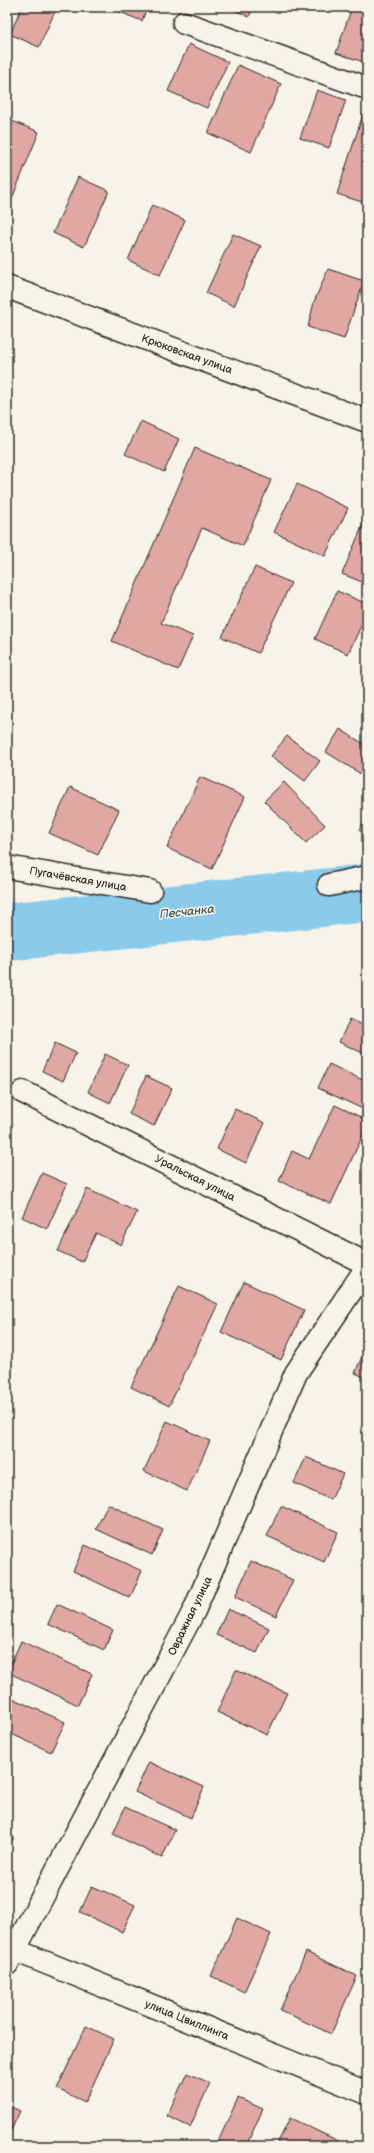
<svg xmlns="http://www.w3.org/2000/svg" width="374" height="2153" font-family="'Balsamiq Sans',sans-serif">
  <style>
    .lines { fill: none; stroke-linecap: round; stroke-linejoin: round }
    .river { stroke: #8acbeb; stroke-width: 58 }
    .building { fill: #e1a7a2; stroke: #2b2b2b }
    .minor-casing { stroke: #2b2b2b; stroke-width: 25 }
    .minor { stroke: #f7f3e8; stroke-width: 22 }
    .labels { text-anchor: middle; dominant-baseline: central; stroke-width: 3; stroke-linejoin: round; paint-order: stroke }
    .street-label { font-size: 11px; fill: #2b2b2b; stroke: #f7f3e8 }
    .water-label { font-size: 12px; font-style: italic; fill: #43535b; stroke: #f7f3e8 }
  </style>
  <rect width="100%" height="100%" fill="#f7f3e8"/>
  <filter id="ink" filterUnits="userSpaceOnUse"><feTurbulence type="fractalNoise" baseFrequency=".025" numOctaves="2"/><feDisplacementMap in="SourceGraphic" scale="8" xChannelSelector="R" yChannelSelector="G"/><feConvolveMatrix kernelMatrix="1 2 1 2 8 2 1 2 1" color-interpolation-filters="sRGB"/></filter>
  <g filter="url(#ink)">
    <g class="lines">
      <polyline class="river" points="7,932 367,893"/>
    </g>
    <g class="building">
      <polygon points="22,7 57,7 39,47 10,34"/>
      <polygon points="107,7 147,7 142,21"/>
      <polygon points="229,7 253,7 249,17"/>
      <polygon points="352,7 367,7 367,54 364,62 336,53"/>
      <polygon points="189,44 228,62 207,108 168,91"/>
      <polygon points="238,65 281,84 251,152 208,133"/>
      <polygon points="317,90 346,100 329,148 300,138"/>
      <polygon points="365,108 367,108 365,203 337,194"/>
      <polygon points="7,119 39,132 7,211"/>
      <polygon points="78,177 109,191 84,247 53,233"/>
      <polygon points="152,205 185,220 160,275 128,260"/>
      <polygon points="233,234 261,246 234,306 206,293"/>
      <polygon points="328,269 364,281 344,339 308,327 314,302"/>
      <polygon points="141,421 179,439 164,472 125,454"/>
      <polygon points="195,448 271,480 243,546 202,528 161,623 193,636 178,670 112,641"/>
      <polygon points="297,484 348,508 325,556 274,532"/>
      <polygon points="367,515 367,584 342,574"/>
      <polygon points="255,567 291,583 258,653 222,637"/>
      <polygon points="337,591 367,604 367,613 348,654 315,639"/>
      <polygon points="340,729 367,746 367,778 326,752"/>
      <polygon points="287,736 320,761 305,781 271,756"/>
      <polygon points="200,777 245,797 212,869 167,848"/>
      <polygon points="284,782 325,825 306,843 264,801"/>
      <polygon points="70,787 119,810 98,855 49,833"/>
      <polygon points="367,817 367,835 359,830"/>
      <polygon points="350,1019 367,1027 367,1055 339,1042"/>
      <polygon points="55,1043 76,1053 63,1081 42,1071"/>
      <polygon points="105,1054 128,1065 110,1103 88,1092"/>
      <polygon points="329,1064 367,1082 367,1111 318,1088"/>
      <polygon points="146,1076 172,1088 154,1126 129,1114"/>
      <polygon points="335,1105 367,1120 367,1126 331,1204 279,1181 292,1151 309,1159"/>
      <polygon points="235,1109 265,1123 246,1163 217,1149"/>
      <polygon points="42,1173 67,1184 47,1229 22,1217"/>
      <polygon points="87,1189 137,1212 121,1245 96,1233 82,1262 58,1251"/>
      <polygon points="244,1282 304,1310 281,1360 221,1332"/>
      <polygon points="179,1286 218,1304 169,1406 131,1387"/>
      <polygon points="367,1345 367,1378 355,1373"/>
      <polygon points="167,1421 210,1441 187,1491 144,1471"/>
      <polygon points="306,1457 343,1474 331,1500 294,1483"/>
      <polygon points="108,1504 163,1530 152,1555 96,1529"/>
      <polygon points="281,1506 338,1532 324,1562 267,1536"/>
      <polygon points="85,1545 142,1571 130,1598 73,1571"/>
      <polygon points="251,1561 293,1580 276,1616 235,1597"/>
      <polygon points="57,1604 113,1630 104,1650 48,1624"/>
      <polygon points="228,1609 269,1628 257,1653 216,1635"/>
      <polygon points="21,1641 92,1674 78,1705 7,1672"/>
      <polygon points="236,1670 287,1693 267,1735 217,1712"/>
      <polygon points="7,1696 65,1722 51,1752 7,1732"/>
      <polygon points="149,1762 204,1787 191,1818 135,1792"/>
      <polygon points="125,1807 175,1830 162,1858 113,1834"/>
      <polygon points="7,1833 14,1837 7,1852"/>
      <polygon points="92,1886 135,1905 122,1932 80,1912"/>
      <polygon points="237,1918 271,1934 244,1992 211,1976"/>
      <polygon points="306,1952 357,1976 331,2034 280,2010"/>
      <polygon points="86,2026 114,2039 85,2102 57,2089"/>
      <polygon points="187,2073 210,2083 190,2127 167,2116"/>
      <polygon points="238,2098 263,2109 246,2146 216,2146"/>
      <polygon points="7,2105 20,2111 7,2139"/>
      <polygon points="290,2118 349,2146 276,2146"/>
    </g>
    <g class="lines">
      <g class="minor-casing">
        <g id="minor">
          <polyline points="184,23 367,88"/>
          <polyline points="7,287 367,421"/>
          <polyline points="7,867 150,891"/>
          <polyline points="329,885 367,877"/>
          <polyline points="23,1092 367,1264"/>
          <polyline points="7,1947 367,2093"/>
          <polyline points="7,1964 194,1611 296,1373 367,1267"/>
        </g>
      </g>
      <use href="#minor" class="minor"/>
    </g>
  </g>
  <g class="labels">
    <g class="street-label">
      <text transform="translate(187 354) rotate(20)">Крюковская улица</text>
      <text transform="translate(78 879) rotate(10)">Пугачёвская улица</text>
      <text transform="translate(195 1178) rotate(27)">Уральская улица</text>
      <text transform="translate(190 1616) rotate(-64)">Овражная улица</text>
      <text transform="translate(187 2020) rotate(22)">улица Цвиллинга</text>
    </g>
    <g class="water-label">
      <text transform="translate(187 912) rotate(-6)">Песчанка</text>
    </g>
  </g>
  <rect width="374" height="2153" fill="none" stroke="#f7f3e8" stroke-width="24"/>
  <rect x="12" y="12" width="350" height="2129" fill="none" stroke="#2b2b2b" stroke-width="1.5" filter="url(#ink)"/>
</svg>
